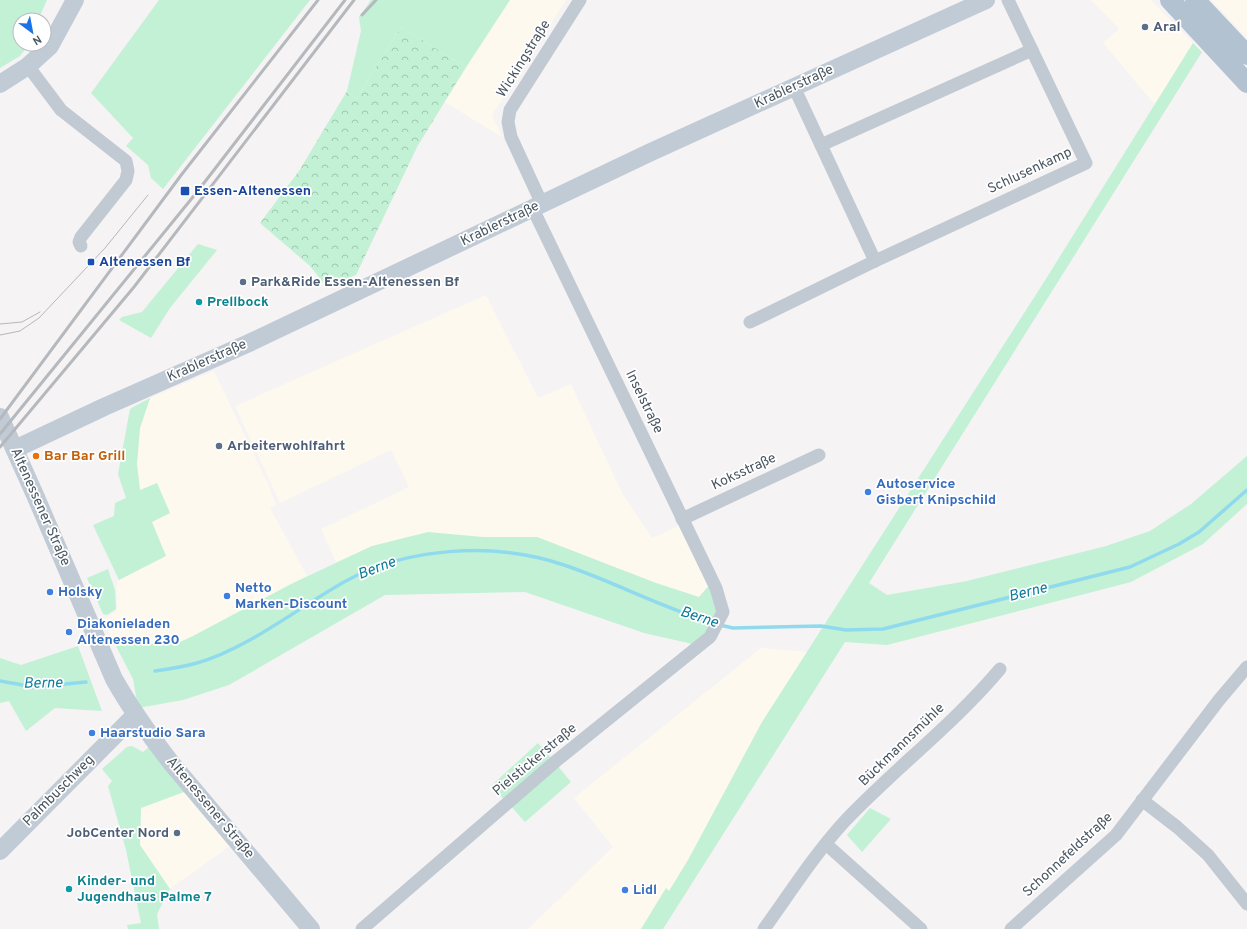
<svg xmlns="http://www.w3.org/2000/svg" width="1247" height="929" font-family="Overpass,sans-serif">
  <style>
    .commercial { fill: #fdf9ef }
    .green { fill: #c3f1d5 }
    .forest { fill: url(#forest-crowns) }
    .lines { fill: none; stroke-linecap: round; stroke-linejoin: round }
    .stream { stroke: #90daee; stroke-width: 3.5 }
    .street { stroke: #c1cad2; stroke-width: 13 }
    .secondary { stroke: #c1cbd6; stroke-width: 18 }
    .primary { stroke: #b3c2d1; stroke-width: 20 }
    .tram { stroke: #b5b8bd; stroke-width: 1 }
    .rail { stroke: #b5b8bd; stroke-width: 3 }
    .service-dot { fill: #5c6f8a; stroke: #fff; stroke-width: 1.5 }
    .transit-dot { fill: #1a4fb4; stroke: #fff; stroke-width: 1.5 }
    .culture-dot { fill: #0f9aa8; stroke: #fff; stroke-width: 1.5 }
    .food-dot { fill: #e8710a; stroke: #fff; stroke-width: 1.5 }
    .shop-dot { fill: #3f7fe0; stroke: #fff; stroke-width: 1.5 }
    .labels { text-anchor: middle; dominant-baseline: central; stroke-width: 3.5; stroke-linejoin: round; paint-order: stroke }
    .service-label { font-size: 14px; font-weight: bold; fill: #4e5e75; stroke: #fff; text-anchor: start }
    .street-label { font-size: 14px; fill: #4a5661; stroke: #fff }
    .transit-label { font-size: 14px; font-weight: bold; fill: #164399; stroke: #fff; text-anchor: start }
    .culture-label { font-size: 14px; font-weight: bold; fill: #0d838f; stroke: #fff; text-anchor: start }
    .food-label { font-size: 14px; font-weight: bold; fill: #c56008; stroke: #fff; text-anchor: start }
    .shop-label { font-size: 14px; font-weight: bold; fill: #366cbe; stroke: #fff; text-anchor: start }
    .water-label { font-size: 15px; font-style: italic; fill: #0c7c9b; stroke: #fff }
  </style>
  <defs>
    <pattern id="forest-crowns" width="20" height="18" patternUnits="userSpaceOnUse"><rect width="20" height="18" fill="#c3f1d5"/><path d="M2 6a3 3 0 1 1 6 0M12 15a3 3 0 1 1 6 0" fill="none" stroke="#a0c6b0"/></pattern>
  </defs>
  <rect width="100%" height="100%" fill="#f5f3f3"/>
  <g class="commercial">
    <polygon points="510,0 566,0 492,115 503,138 445,102"/>
    <polygon points="1091,0 1151,0 1193,43 1155,105 1103,43 1119,29"/>
    <polygon points="1211,0 1247,0 1247,38 1217,6"/>
    <polygon points="486,295 538,398 571,384 622,493 652,538 683,524 712,582 699,597 656,583 537,537 483,537 372,546 336,562 321,529 409,487 391,450 280,503 235,406"/>
    <polygon points="214,371 269,486 276,505 270,508 307,576 193,636 180,642 116,646 103,621 117,610 117,581 144,567 152,522 170,513 140,491 137,464 140,428 150,398"/>
    <polygon points="761,648 808,652 762,722 688,860 669,891 666,888 641,929 528,929 613,847 574,798"/>
    <polygon points="192,789 237,841 170,889 140,845 141,808"/>
  </g>
  <g class="green">
    <polygon points="0,0 47,0 38,20 20,20 20,44 29,44 20,56 0,68"/>
    <polygon points="159,0 310,0 163,189 151,178 148,165 126,146 133,138 91,93"/>
    <polygon points="371,0 510,0 466,67 401,27 356,99 347,91 361,31 359,17"/>
    <polygon points="1193,43 1202,52 869,583 887,595 967,581 1106,546 1150,531 1191,504 1247,456 1247,504 1203,544 1131,582 887,645 845,642 663,929 641,929 666,888 669,891 688,860 762,722 1044,282"/>
    <polygon points="198,244 217,250 170,308 151,338 119,320 122,317 142,312"/>
    <polygon points="150,398 140,428 137,464 140,490 157,483 170,513 152,522 166,556 119,580 93,525 114,516 115,503 126,498 118,474 130,409"/>
    <polygon points="428,532 483,537 537,537 656,583 699,597 712,582 721,611 697,645 644,633 525,592 385,595 229,685 183,700 138,708 133,679 116,646 180,642 193,636 291,584 372,546"/>
    <polygon points="108,569 115,590 116,609 107,615 103,614 87,578"/>
    <polygon points="78,646 102,711 55,708 26,731 9,701 0,703 0,658 21,665"/>
    <polygon points="154,743 192,789 141,808 140,845 170,889 157,914 159,929 128,929 127,925 141,923 126,850 108,786 112,781 102,769 127,747 132,746 143,752"/>
    <polygon points="538,743 554,761 507,803 491,786"/>
    <polygon points="557,765 571,782 525,822 510,805"/>
    <polygon points="870,808 891,819 862,852 847,835"/>
  </g>
  <polygon class="forest" points="401,27 466,67 417,147 356,275 327,287 310,266 260,223 299,171 347,91 356,99"/>
  <g class="lines">
    <g class="stream">
      <polyline points="720,625 733,628 821,626 846,630 883,629 1130,567 1179,544 1199,532 1247,490"/>
      <path d="M155 671C169 669 183 667 197 663 247 649 298 608 344 582 408 546 496 542 564 565 615 582 662 608 714 623"/>
      <polyline points="0,681 34,687 86,682"/>
    </g>
    <g class="street">
      <polyline points="28,66 61,110 126,161 128,171 126,180 81,237 79,242 81,246"/>
      <polyline points="794,87 875,261"/>
      <polyline points="821,145 1032,50"/>
      <polyline points="542,204 511,137 508,122 510,110 580,0"/>
      <polyline points="750,322 875,261 1086,163 1008,0"/>
      <polyline points="682,519 819,455"/>
      <polyline points="1142,800 1177,827 1208,855 1247,904"/>
      <polyline points="826,844 921,929"/>
      <polyline points="362,929 556,761 710,637 723,612 716,588 533,209"/>
      <path d="M764 929C790 893 814 855 844 822 894 769 953 725 1000 669"/>
      <polyline points="1011,929 1116,835 1219,700 1247,667"/>
    </g>
    <g class="secondary">
      <polyline points="0,84 28,66 50,46 75,0"/>
      <path d="M0 417 35 495 114 679C131 709 151 737 172 764L311 929"/>
      <polyline points="15,449 104,407 249,343 651,152 986,0"/>
      <polyline points="0,851 135,715"/>
    </g>
    <g class="primary">
      <polyline points="1170,0 1247,83"/>
      <polyline points="1195,0 1247,55"/>
    </g>
    <g class="tram">
      <polyline points="0,324 22,322 40,312"/>
      <polyline points="0,335 20,331 39,318 105,248 148,195"/>
    </g>
    <g class="rail">
      <polyline points="362,15 376,0"/>
      <polyline points="0,419 182,174 318,0"/>
      <polyline points="0,434 197,192 345,0"/>
      <polyline points="0,447 134,287 354,0"/>
    </g>
  </g>
  <g class="service-dot">
    <circle cx="1145" cy="27" r="4"/>
    <circle cx="243" cy="282" r="4"/>
    <circle cx="219" cy="446" r="4"/>
    <circle cx="177" cy="833" r="4"/>
  </g>
  <g class="transit-dot">
    <rect x="180" y="186" width="10" height="10" rx="2"/>
    <rect x="87" y="258" width="8" height="8" rx="2"/>
  </g>
  <g class="culture-dot">
    <circle cx="199" cy="302" r="4"/>
    <circle cx="69" cy="889" r="4"/>
  </g>
  <circle class="food-dot" cx="36" cy="456" r="4"/>
  <g class="shop-dot">
    <circle cx="868" cy="492" r="4"/>
    <circle cx="50" cy="592" r="4"/>
    <circle cx="227" cy="596" r="4"/>
    <circle cx="69" cy="632" r="4"/>
    <circle cx="92" cy="733" r="4"/>
    <circle cx="625" cy="890" r="4"/>
  </g>
  <g class="labels">
    <g class="service-label">
      <text x="1153" y="27">Aral</text>
      <text x="251" y="282">Park&amp;Ride Essen-Altenessen Bf</text>
      <text x="227" y="446">Arbeiterwohlfahrt</text>
      <text x="169" y="833" text-anchor="end">JobCenter Nord</text>
    </g>
    <g class="street-label">
      <text transform="translate(524 59) rotate(-58)">Wickingstraße</text>
      <text transform="translate(794 87) rotate(-25)">Krablerstraße</text>
      <text transform="translate(1030 171) rotate(-25)">Schlusenkamp</text>
      <text transform="translate(500 224) rotate(-26)">Krablerstraße</text>
      <text transform="translate(207 361) rotate(-24)">Krablerstraße</text>
      <text transform="translate(644 402) rotate(64)">Inselstraße</text>
      <text transform="translate(744 472) rotate(-25)">Koksstraße</text>
      <text transform="translate(40 507) rotate(66)">Altenessener Straße</text>
      <text transform="translate(902 745) rotate(-44)">Bückmannsmühle</text>
      <text transform="translate(535 760) rotate(-40)">Pielstickerstraße</text>
      <text transform="translate(59 791) rotate(-45)">Palmbuschweg</text>
      <text transform="translate(210 808) rotate(50)">Altenessener Straße</text>
      <text transform="translate(1068 855) rotate(-43)">Schonnefeldstraße</text>
    </g>
    <g class="transit-label">
      <text x="194" y="191">Essen-Altenessen</text>
      <text x="99" y="262">Altenessen Bf</text>
    </g>
    <g class="culture-label">
      <text x="207" y="302">Prellbock</text>
      <text x="77" y="881">Kinder- und<tspan x="77" dy="16">Jugendhaus Palme 7</tspan></text>
    </g>
    <g class="food-label">
      <text x="44" y="456">Bar Bar Grill</text>
    </g>
    <g class="shop-label">
      <text x="876" y="484">Autoservice<tspan x="876" dy="16">Gisbert Knipschild</tspan></text>
      <text x="235" y="588">Netto<tspan x="235" dy="16">Marken-Discount</tspan></text>
      <text x="58" y="592">Holsky</text>
      <text x="77" y="624">Diakonieladen<tspan x="77" dy="16">Altenessen 230</tspan></text>
      <text x="100" y="733">Haarstudio Sara</text>
      <text x="633" y="890">Lidl</text>
    </g>
    <g class="water-label">
      <text transform="translate(377 569) rotate(-21)">Berne</text>
      <text transform="translate(1028 593) rotate(-14)">Berne</text>
      <text transform="translate(699 618) rotate(18)">Berne</text>
      <text transform="translate(43 684) rotate(-1)">Berne</text>
    </g>
  </g>
  <g transform="translate(32 32) rotate(148)"><circle r="19" fill="#ffffff" stroke="#b7bbc0"/>
  <path d="M0-3L7 15L0 10L-7 15Z" fill="#1a73e8"/>
  <text y="-6" font-size="11" font-weight="bold" text-anchor="middle" fill="#4a5661">N</text>
  </g>
</svg>
